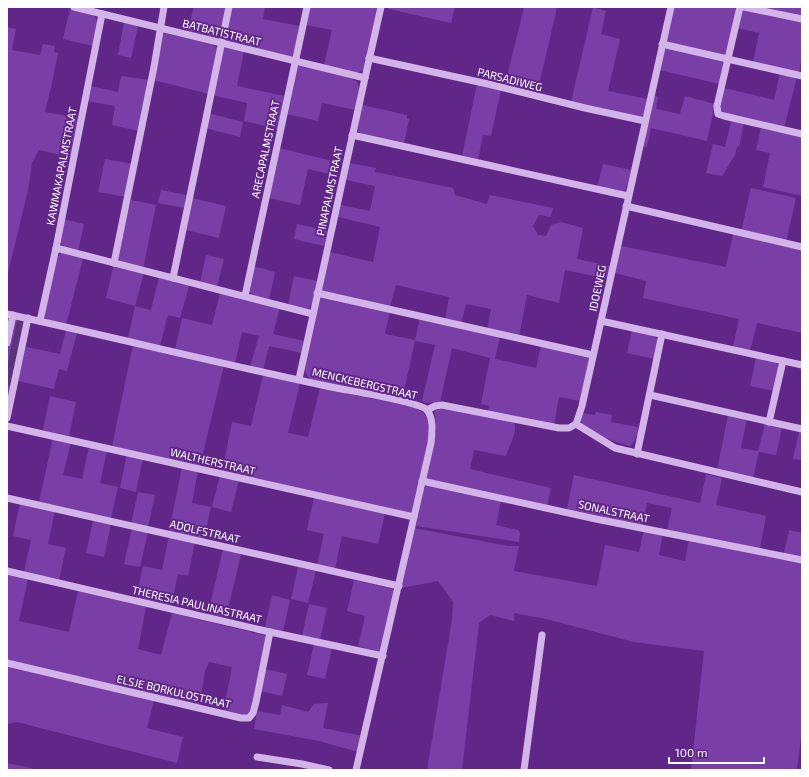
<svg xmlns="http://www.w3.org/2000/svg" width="809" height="777" font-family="'Exo 2',sans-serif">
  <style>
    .green { fill: #7a3fa7 }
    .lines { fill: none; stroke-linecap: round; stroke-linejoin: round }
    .canal { stroke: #5d337c; stroke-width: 7 }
    .minor { stroke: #d2b4e9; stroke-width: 7 }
    .labels { text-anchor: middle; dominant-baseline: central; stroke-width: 4; stroke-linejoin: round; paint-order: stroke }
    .street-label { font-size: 11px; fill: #fff; stroke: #602789 }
  </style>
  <rect width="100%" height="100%" fill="#602789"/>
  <g class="green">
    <polygon points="194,7 226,7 220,37 215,39 187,31"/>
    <path d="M231 7H265L263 19 300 26C298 36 298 49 291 57L225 40Z"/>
    <polygon points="310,7 378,7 364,68 362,71 355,73 324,65 332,30 306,25"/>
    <polygon points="389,7 455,7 451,23 389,9"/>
    <polygon points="524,7 557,7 537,94 505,85"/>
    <polygon points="593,7 606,11 601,34 620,39 608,91 648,99 644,115 642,117 571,102"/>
    <polygon points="673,7 739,7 727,54 724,56 667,42 666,39"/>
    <polygon points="757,7 802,7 802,17"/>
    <polygon points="744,8 802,21 802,56 799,73 753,62 759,33 737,28 741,12"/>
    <path d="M70 9 93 14C101 21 95 36 93 46L63 39Z"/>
    <polygon points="124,22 138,26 131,58 118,55"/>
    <polygon points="7,27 16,29 12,50 40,55 43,44 55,46 54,52 58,53 52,83 45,112 78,118 70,157 39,150 32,163 28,190 7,277"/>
    <polygon points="164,33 211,44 217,48 218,51 209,94 153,80 162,34"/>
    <polygon points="227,47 244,51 237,86 284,96 278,129 244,121 247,103 212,95 223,48"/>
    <polygon points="667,48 722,61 724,63 720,84 659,70 664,49"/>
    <polygon points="300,65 350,78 357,82 359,86 355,110 322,103 318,121 286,114 297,67"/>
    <polygon points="780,73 797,77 784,128 727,115 720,109 724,88 774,100"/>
    <polygon points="121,76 148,80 139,131 112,125 115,106 87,101 90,86 118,92"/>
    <polygon points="477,84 501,90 491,136 483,135 478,159 462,156"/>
    <polygon points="654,95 658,97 656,109 680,114 685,96 715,104 707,141 651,128 647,147 642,146"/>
    <polygon points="362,105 407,115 407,119 409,119 404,144 362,134 357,131"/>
    <polygon points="208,113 243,122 240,137 205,128"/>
    <polygon points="731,121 744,123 739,147 737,146 735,155 722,176 706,173 713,144 725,147"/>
    <polygon points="761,127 802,136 802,196 763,187 770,153 756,150"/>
    <polygon points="279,148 340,163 338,176 308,169 300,205 269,198"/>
    <polygon points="105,159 133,164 126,197 98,192"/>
    <polygon points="350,163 376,168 375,172 453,188 455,195 487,204 490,195 553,208 551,217 539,215 533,226 538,235 546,236 551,225 561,222 583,228 577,259 611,266 608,279 565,270 559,303 527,295 519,337 487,330 491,309 466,304 461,324 445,320 449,297 396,285 390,307 321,292 330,252 373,262 380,227 338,217 341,205 370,211 375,186 346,180"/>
    <polygon points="603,164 631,170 625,192 597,187"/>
    <polygon points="751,188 796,198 786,242 741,232"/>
    <polygon points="161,190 186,195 184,208 158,203"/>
    <polygon points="192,198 226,206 219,238 186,230"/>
    <polygon points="131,200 156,205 143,269 119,261 118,258"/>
    <path d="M64 219 84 224 78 251C71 249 62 248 60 241Z"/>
    <polygon points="297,224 328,231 324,246 294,239"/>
    <polygon points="733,234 802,250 802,333 757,323 750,351 733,347 739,319 643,298 646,281 615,273 621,246 726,267"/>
    <polygon points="61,253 83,258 66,325 48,321 44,316 57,258"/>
    <polygon points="206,255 224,259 217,287 200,283"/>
    <polygon points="114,264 144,273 135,306 151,310 159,278 189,286 180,318 168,315 160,346 128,338 135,306 106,298"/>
    <path d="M253 266 275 272 269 300C261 298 251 297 248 289Z"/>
    <polygon points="294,276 317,281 313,302 309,309 288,305"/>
    <polygon points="220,293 280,307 273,334 304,341 302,353 269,346 263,370 250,367 259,336 242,332 235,363 175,350 182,318 212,325"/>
    <path d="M321 295 390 311 385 334 415 340 420 318 500 336 495 359 536 368 541 346 588 356 590 359 580 401 559 397 554 425 488 412 489 406 481 404 490 358 452 348 440 402 425 403 422 401 435 345 415 341 403 395 395 397 311 380C307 376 305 373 304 368Z"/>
    <polygon points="15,319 23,319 25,323 7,407 7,353"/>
    <polygon points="66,330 77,333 67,371 59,369 54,389 18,381 26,347 60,354"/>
    <path d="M632 330C639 332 657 333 658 342 659 347 656 354 655 359L627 353Z"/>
    <polygon points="133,345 224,365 200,466 191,463 112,446"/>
    <path d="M756 358C762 360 771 360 776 363 782 367 775 385 774 391L750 386Z"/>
    <polygon points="263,375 300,383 288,433 308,437 320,388 413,407 424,413 427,419 430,434 412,510 410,513 222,472 232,422 251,426"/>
    <polygon points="50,396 76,402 69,436 43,430"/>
    <path d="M443 408 514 422C518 431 509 447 506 456L474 450 470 469 551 488 547 506 426 480 436 431 435 412 436 410Z"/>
    <path d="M596 412 612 415 611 422 638 427V433L632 445 629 446C619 443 586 433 581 422 580 419 582 416 583 413L595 415Z"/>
    <polygon points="728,415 747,419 741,448 758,451 765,424 782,428 776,455 759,452 753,478 717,470"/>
    <polygon points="799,432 802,432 802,460 793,459"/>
    <polygon points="53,438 71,442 63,475 82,479 89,447 107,451 100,483 118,487 111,518 39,502"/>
    <polygon points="127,454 143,458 136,492 120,488"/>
    <polygon points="182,467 198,471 192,503 211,507 204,540 169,532"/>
    <polygon points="706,474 722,478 716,505 766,516 760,548 667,530 672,508 647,503 643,525 567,509 574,475 700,503"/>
    <polygon points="220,475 239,480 231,512 212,507"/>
    <polygon points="427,485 501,501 496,525 518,530 520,533 519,542 416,526 424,489"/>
    <polygon points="138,492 155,495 148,527 131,524"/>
    <polygon points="314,497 385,513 378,544 342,536 335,569 317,565 324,534 307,530"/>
    <polygon points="20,503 55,511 48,544 66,548 59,580 24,572 31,540 13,536"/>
    <polygon points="93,521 111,524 104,557 86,553"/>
    <polygon points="132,528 148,532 140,567 124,564"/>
    <polygon points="414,528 508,546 519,546 514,571 597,586 605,545 639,552 644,530 663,534 659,555 685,561 689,540 802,563 802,730 797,770 691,770 704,651 634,642 546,619 514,613 514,621 490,615 479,623 462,770 427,770 452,620 453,602 438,581 401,588"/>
    <polygon points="789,530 802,533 802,556 784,553"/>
    <polygon points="169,536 195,542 188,576 178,574 171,607 136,598 143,566 162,570"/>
    <polygon points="223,549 241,554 226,618 208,614"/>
    <polygon points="298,567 316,571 308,603 291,599"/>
    <polygon points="7,574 28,579 19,621 69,632 78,591 146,607 138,649 161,655 172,613 267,636 253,705 247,716 223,712 232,667 209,662 205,671 199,707 7,660"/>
    <polygon points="354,580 393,589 394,593 380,652 358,646 365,616 347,611"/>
    <polygon points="272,595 290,600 283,631 265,627"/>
    <polygon points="309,604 327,608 320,640 302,636"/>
    <polygon points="314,644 332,648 325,679 307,675"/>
    <polygon points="7,665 154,700 147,728 183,737 177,763 17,722 7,724"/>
    <polygon points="265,669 287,674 282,696 260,691"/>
    <polygon points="328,703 323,728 362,736 358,752 319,741 254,729 257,711 280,715 282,705 308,712 314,704"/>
    <polygon points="7,763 40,770 7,770"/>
  </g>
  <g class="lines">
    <polyline class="canal" points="7,383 20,323"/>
    <g class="minor">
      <polyline points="74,7 365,78"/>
      <polyline points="740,7 717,106 718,114 724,116 802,134"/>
      <polyline points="744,7 802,19"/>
      <polyline points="662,44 802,76"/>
      <polyline points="369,58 488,84 585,108 645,121"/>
      <polyline points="352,135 628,196"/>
      <polyline points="626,206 802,247"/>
      <polyline points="56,248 313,314"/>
      <polyline points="114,263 154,67 164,7"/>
      <polyline points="173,278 229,7"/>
      <polyline points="317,293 593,355"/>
      <polyline points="245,296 307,7"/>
      <path d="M7 314C117 338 226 365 336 388 351 391 419 402 427 410 434 419 432 433 431 443L356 770"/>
      <polyline points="40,321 56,248 102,14"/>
      <polyline points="601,321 802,365"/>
      <polyline points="7,343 13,315"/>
      <polyline points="299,379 365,78 381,7"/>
      <polyline points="650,395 802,429"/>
      <polyline points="427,410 435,406 442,405 559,428 569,428 576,424 582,406 601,321 671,7"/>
      <polyline points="7,418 28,318"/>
      <polyline points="769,422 783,361"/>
      <polyline points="576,424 615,448 802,492"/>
      <polyline points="7,426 414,517"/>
      <polyline points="637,454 662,334"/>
      <polyline points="422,481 596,519 802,560"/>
      <polyline points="7,498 399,586"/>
      <polyline points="7,571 270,632 383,656"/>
      <polyline points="7,663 241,718 249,718 253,713 256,702 270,632"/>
      <polyline points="257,757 302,764 329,770"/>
      <polyline points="524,770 542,635"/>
    </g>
  </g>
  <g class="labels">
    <g class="street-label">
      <text transform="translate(222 32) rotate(14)">BATBATISTRAAT</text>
      <text transform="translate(510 79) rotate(14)">PARSADIWEG</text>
      <text transform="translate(265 149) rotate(-78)">ARECAPALMSTRAAT</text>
      <text transform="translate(61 166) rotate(-79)">KAWMAKAPALMSTRAAT</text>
      <text transform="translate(329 191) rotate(-78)">PINAPALMSTRAAT</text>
      <text transform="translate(597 288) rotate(-78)">IDOEWEG</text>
      <text transform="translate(365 383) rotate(13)">MENCKEBERGSTRAAT</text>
      <text transform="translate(213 461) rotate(13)">WALTHERSTRAAT</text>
      <text transform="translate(614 511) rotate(12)">SONALSTRAAT</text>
      <text transform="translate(205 531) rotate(13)">ADOLFSTRAAT</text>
      <text transform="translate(197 604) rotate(13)">THERESIA PAULINASTRAAT</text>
      <text transform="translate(174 691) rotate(13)">ELSJE BORKULOSTRAAT</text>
    </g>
  </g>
  <rect width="809" height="777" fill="none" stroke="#ffffff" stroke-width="16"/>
  <path d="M669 757v6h95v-6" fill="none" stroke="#ffffff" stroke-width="2"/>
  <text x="675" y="757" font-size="12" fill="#ffffff" stroke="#602789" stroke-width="3" paint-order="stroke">100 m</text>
</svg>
